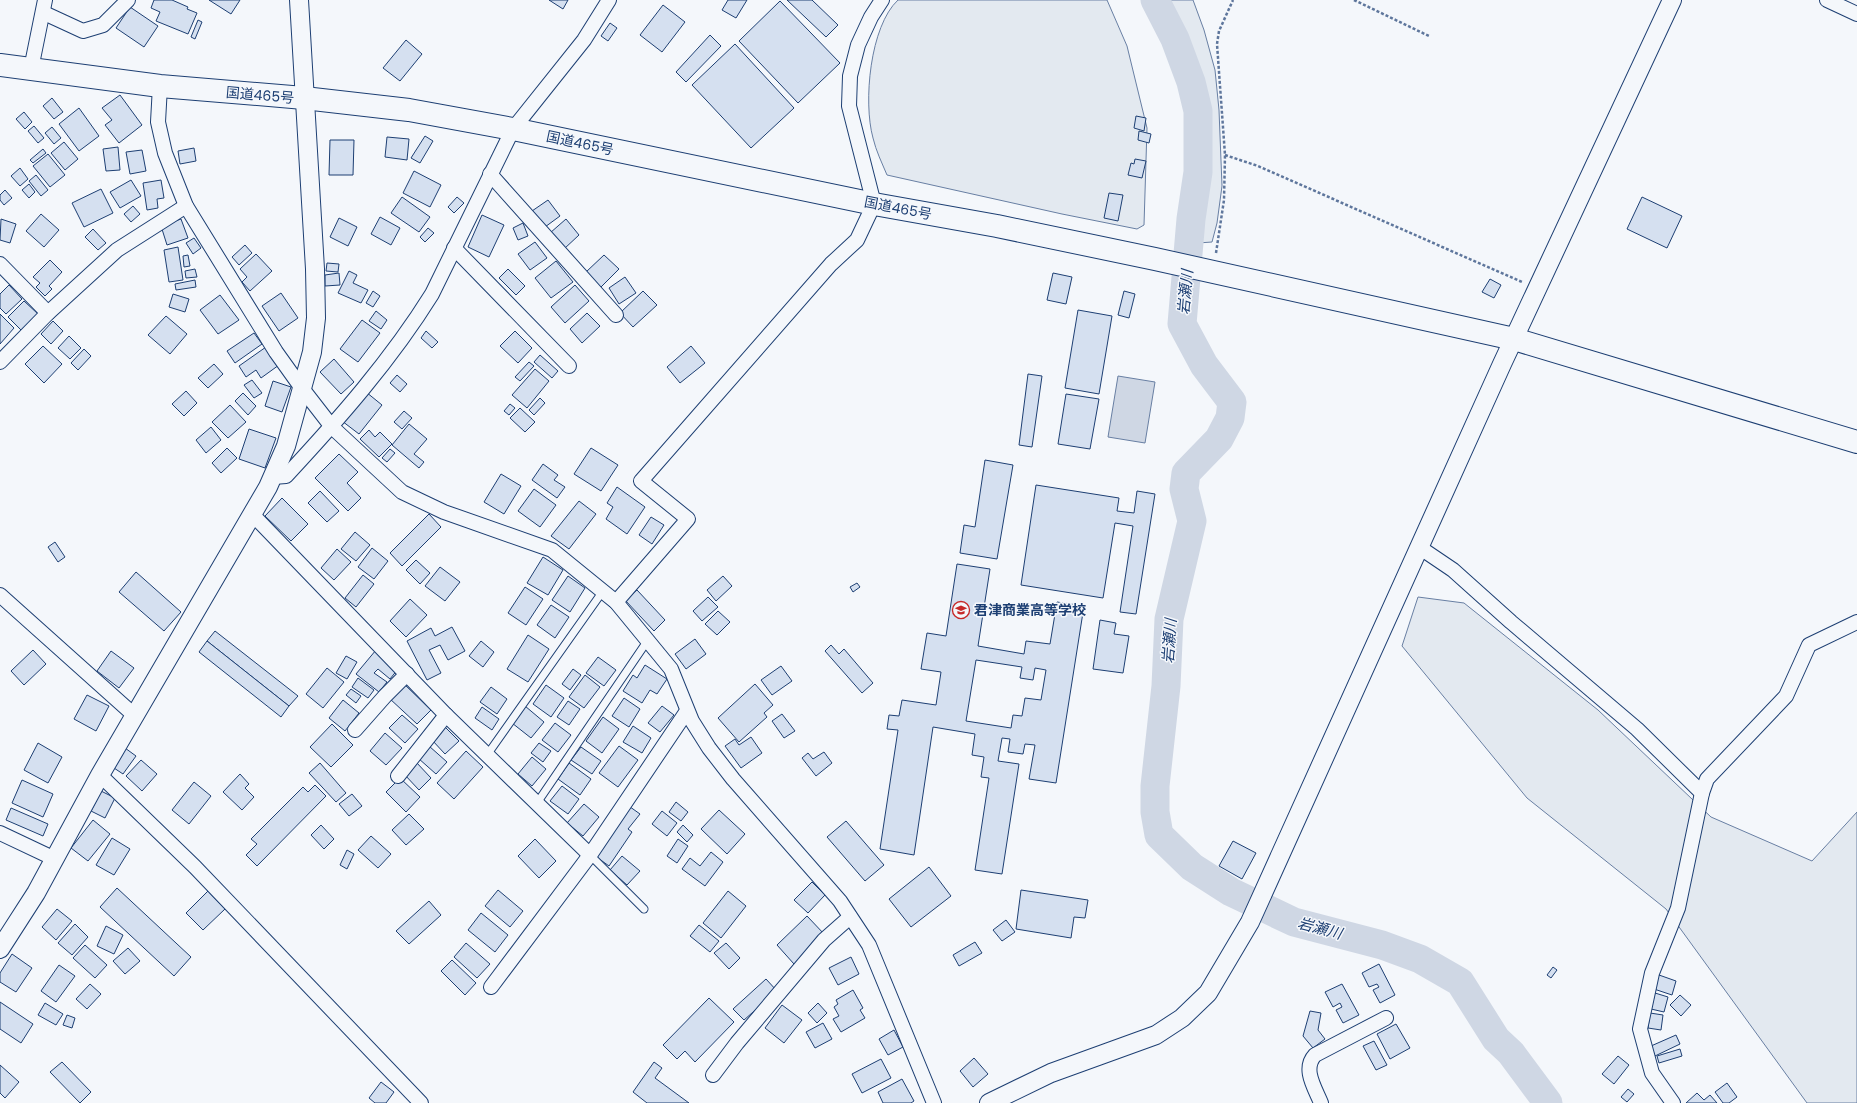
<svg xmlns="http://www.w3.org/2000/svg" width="1857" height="1103" font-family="Poppins,'Noto Sans JP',sans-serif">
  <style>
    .green { fill: #e3e9f0; stroke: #687fa3 }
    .water { fill: #cfd7e4; stroke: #687fa3 }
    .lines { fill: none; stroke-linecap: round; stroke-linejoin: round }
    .river { stroke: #cfd7e4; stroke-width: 29 }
    .building { fill: #d5e0f0; stroke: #1d3f73; fill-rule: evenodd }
    .service-casing { stroke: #1d3f73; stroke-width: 9 }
    .minor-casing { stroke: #1d3f73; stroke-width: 16 }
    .tertiary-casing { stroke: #1d3f73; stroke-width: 20 }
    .trunk-casing { stroke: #1d3f73; stroke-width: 24 }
    .path { stroke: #5e769c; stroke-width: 2.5; stroke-dasharray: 3 2; stroke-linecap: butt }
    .service { stroke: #f4f7fb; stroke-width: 7 }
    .minor { stroke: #f4f7fb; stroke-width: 14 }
    .tertiary { stroke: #f4f7fb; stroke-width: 18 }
    .trunk { stroke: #f4f7fb; stroke-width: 22 }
    .labels { text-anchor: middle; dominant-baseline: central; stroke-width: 3; stroke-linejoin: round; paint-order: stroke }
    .street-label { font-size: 14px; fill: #1d3f73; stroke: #f4f7fb }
    .poi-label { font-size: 14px; font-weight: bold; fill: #1d3f73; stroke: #f4f7fb; text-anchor: start }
    .water-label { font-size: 15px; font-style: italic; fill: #1d3f73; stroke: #f4f7fb }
  </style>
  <rect width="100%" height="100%" fill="#f4f7fb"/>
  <g class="green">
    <path d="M898 0H1107L1127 46 1147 128 1144 225 1137 229 1062 214 887 175C882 163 876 151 873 138 863 102 870 26 898 0Z"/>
    <polygon points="1159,0 1193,0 1204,30 1215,70 1219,110 1222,186 1217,223 1212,242 1198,243 1192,230 1189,148 1192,114 1181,56 1166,22"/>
    <polygon points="1418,597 1464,603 1598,710 1711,817 1812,861 1857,812 1857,1103 1807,1103 1666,909 1527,798 1402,646"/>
  </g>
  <polygon class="water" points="1118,376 1155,382 1145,443 1108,437"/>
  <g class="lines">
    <polyline class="river" points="1155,0 1175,39 1191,82 1198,111 1198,172 1191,219 1182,324 1204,365 1232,402 1230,418 1219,439 1186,473 1184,489 1192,521 1169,619 1166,686 1155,786 1155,812 1159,835 1192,867 1231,892 1294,922 1382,945 1420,959 1460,982 1496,1039 1511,1053 1548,1103"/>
  </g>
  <g class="building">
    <polygon points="154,0 172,0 188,7 187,9 197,13 188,34 156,21 160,12 151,8"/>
    <polygon points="209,0 240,0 231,14"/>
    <polygon points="549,0 568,0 563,9"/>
    <polygon points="728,0 747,0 736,18 722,10"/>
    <polygon points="787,0 812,0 838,25 826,37"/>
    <polygon points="780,1 840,63 798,103 739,41"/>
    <polygon points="663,5 685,22 662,52 640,35"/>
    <polygon points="130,7 158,26 144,47 116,28"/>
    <polygon points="198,20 202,22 195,39 191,37"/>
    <polygon points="610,23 617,28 608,41 601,36"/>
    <polygon points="710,35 721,46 686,82 676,72"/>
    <polygon points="406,40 422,54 400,81 383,68"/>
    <polygon points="735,44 794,108 751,148 692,85"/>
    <polygon points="120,95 142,125 119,143 105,125 112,120 102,108"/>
    <polygon points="52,98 63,112 54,119 43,106"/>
    <polygon points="79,108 99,136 79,151 59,124"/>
    <polygon points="24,112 32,122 25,129 16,119"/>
    <polygon points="1136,116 1146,118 1144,131 1134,128"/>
    <polygon points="34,126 44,138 38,143 28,131"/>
    <polygon points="52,127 61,138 54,144 45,133"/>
    <polygon points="1139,131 1151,134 1149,143 1138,140"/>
    <polygon points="425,136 433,141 420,163 411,158"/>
    <polygon points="387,137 409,139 407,160 385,157"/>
    <polygon points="330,140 354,140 353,175 329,175"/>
    <polygon points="64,142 78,159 65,170 51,153"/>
    <polygon points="118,147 120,170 106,171 103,149"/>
    <polygon points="194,148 196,161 180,164 178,151"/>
    <polygon points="43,149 46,153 33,163 30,160"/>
    <polygon points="142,150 146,171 130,174 126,152"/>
    <polygon points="48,154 65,175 50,187 33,166"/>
    <polygon points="1135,159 1146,161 1142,178 1128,175 1131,163 1134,164"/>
    <polygon points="20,168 28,179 20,186 11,176"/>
    <polygon points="414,171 441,185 430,207 403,193"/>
    <polygon points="36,175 48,190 41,196 29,181"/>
    <polygon points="131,180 141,196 120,208 110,192"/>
    <polygon points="161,180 164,198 157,199 158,208 147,210 143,183"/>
    <polygon points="29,184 35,192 29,198 22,190"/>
    <polygon points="101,189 113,213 84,227 72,203"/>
    <polygon points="5,190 12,198 4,205 0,200 0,195"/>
    <polygon points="1109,193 1123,195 1118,221 1104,218"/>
    <polygon points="402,197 430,217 419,232 391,213"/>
    <polygon points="457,197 464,203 454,213 448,207"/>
    <polygon points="1642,197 1682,216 1667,248 1627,229"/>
    <polygon points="548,200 560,216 545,227 532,211"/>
    <polygon points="133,206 140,214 131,222 124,214"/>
    <polygon points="41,214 59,230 44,247 26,231"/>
    <polygon points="482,215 504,225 489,257 468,247"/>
    <polygon points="380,217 400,228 391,245 371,234"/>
    <polygon points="339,218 357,227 348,246 330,237"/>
    <polygon points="1,219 16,224 10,243 0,240"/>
    <polygon points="181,219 188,238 167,245 161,226"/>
    <polygon points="566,219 579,235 564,249 550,233"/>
    <polygon points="523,223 528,236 518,240 513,228"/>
    <polygon points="428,228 434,233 425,242 420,237"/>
    <polygon points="93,229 106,243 98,250 85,237"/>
    <polygon points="194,238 201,248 193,254 186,243"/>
    <polygon points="535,242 547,258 530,270 518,254"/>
    <polygon points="245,245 252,253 239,265 232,257"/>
    <polygon points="178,247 183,280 169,282 164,250"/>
    <polygon points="256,254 272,271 250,291 242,282 247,277 240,269"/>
    <polygon points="188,255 190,266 184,267 183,256"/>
    <polygon points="604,255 619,269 601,287 586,272"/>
    <polygon points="50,260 62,272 49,286 52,289 45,296 36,287 40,283 33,277"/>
    <polygon points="556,261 573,282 551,298 535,278"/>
    <polygon points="327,263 339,264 338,272 326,271"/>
    <polygon points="195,269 197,277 186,278 185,271"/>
    <polygon points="508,269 525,286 516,295 499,278"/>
    <polygon points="349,271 357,275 353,283 368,290 361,303 338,293"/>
    <polygon points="339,273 340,285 325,286 325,275"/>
    <polygon points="1053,273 1072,277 1066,304 1047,300"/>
    <polygon points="625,277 636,293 619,304 609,288"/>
    <polygon points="1490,279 1501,285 1494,298 1482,292"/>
    <polygon points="195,280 196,287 176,290 175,284"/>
    <polygon points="9,285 22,299 6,314 0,308 0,294"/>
    <polygon points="575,285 589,301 565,323 551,307"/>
    <polygon points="373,291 380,296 373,307 366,303"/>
    <polygon points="643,291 657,305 633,327 620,313"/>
    <polygon points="1124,291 1135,294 1129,318 1118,315"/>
    <polygon points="281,293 298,318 279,331 262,306"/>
    <polygon points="173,294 189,299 185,312 169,307"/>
    <polygon points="220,295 239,320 218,334 200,310"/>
    <polygon points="24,301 38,314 22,331 8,317"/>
    <polygon points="1078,310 1112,316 1099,394 1065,388"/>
    <polygon points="376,311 387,320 381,329 369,321"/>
    <polygon points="587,313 600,326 582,343 570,329"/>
    <polygon points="0,314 14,328 0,344"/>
    <polygon points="166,316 187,334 170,354 148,335"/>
    <polygon points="362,320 380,333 358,362 340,349"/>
    <polygon points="53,321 63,331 51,344 41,334"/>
    <polygon points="426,331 438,342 432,348 421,338"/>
    <polygon points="515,331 532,348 518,363 500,346"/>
    <polygon points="254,333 262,344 235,363 227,351"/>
    <polygon points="69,336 81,348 70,359 58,348"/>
    <polygon points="43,346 62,364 44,383 25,364"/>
    <polygon points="691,346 705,363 680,383 667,367"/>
    <polygon points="266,347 279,365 261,378 256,370 246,377 239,366"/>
    <polygon points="84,349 91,356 78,370 71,363"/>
    <polygon points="540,355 558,371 552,378 534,362"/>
    <polygon points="334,359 354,382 341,394 320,372"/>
    <polygon points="529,362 534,366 520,381 515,377"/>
    <polygon points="214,364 223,374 208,388 198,378"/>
    <polygon points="535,369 549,381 527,408 512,395"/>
    <polygon points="1028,374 1042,376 1032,447 1019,445"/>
    <polygon points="397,375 407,384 400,392 390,383"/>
    <polygon points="252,380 262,393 254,398 244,385"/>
    <polygon points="273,381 291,387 282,412 265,406"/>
    <polygon points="186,391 197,403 184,416 172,404"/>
    <polygon points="366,392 382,405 359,434 342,421"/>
    <polygon points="243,393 256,406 248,415 235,401"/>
    <polygon points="1066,394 1099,399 1090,449 1058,444"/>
    <polygon points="540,398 545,403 534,415 529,410"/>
    <polygon points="510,404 515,408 509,415 504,411"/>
    <polygon points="230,405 246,422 228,438 212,422"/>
    <polygon points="520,408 535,422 525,432 510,418"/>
    <polygon points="404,411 412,418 402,429 394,422"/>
    <polygon points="409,424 427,439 414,454 424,462 419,468 392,445"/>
    <polygon points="211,427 221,440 206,453 196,440"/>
    <polygon points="249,429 276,438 265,468 239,459"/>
    <polygon points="369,430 375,437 380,432 392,444 379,457 360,439"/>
    <polygon points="227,448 237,458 221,473 212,463"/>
    <polygon points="591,448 618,465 601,491 574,474"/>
    <polygon points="390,449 395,453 387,462 382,458"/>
    <polygon points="339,454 358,472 347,483 361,498 348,511 315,478"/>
    <polygon points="985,460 1013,465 997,559 960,553 964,525 975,527"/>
    <polygon points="543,464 558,475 554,480 565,487 557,498 532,480"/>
    <polygon points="501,474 521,486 504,514 484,502"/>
    <polygon points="1036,485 1119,498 1117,511 1134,513 1137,491 1155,494 1136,614 1120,612 1133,526 1115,523 1103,598 1021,585"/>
    <polygon points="617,487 645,507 627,534 606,519 613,507 607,503"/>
    <polygon points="534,489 556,505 540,527 518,511"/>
    <polygon points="320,491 339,511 327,522 308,503"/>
    <polygon points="282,498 308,524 291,541 265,516"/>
    <polygon points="579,501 596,514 569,549 551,536"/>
    <polygon points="429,514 441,527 402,566 390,553"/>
    <polygon points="651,517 664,525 652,544 639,535"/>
    <polygon points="355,532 370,545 356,561 341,549"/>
    <polygon points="55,542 65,557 58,562 48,547"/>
    <polygon points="372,548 388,561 374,579 358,567"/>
    <polygon points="337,549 351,562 334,580 321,568"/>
    <polygon points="543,557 563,570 548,595 527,583"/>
    <polygon points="416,560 430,573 420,584 406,570"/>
    <path d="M957 564 990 569 978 646 1024 654 1026 641 1050 644 1057 602 1084 606 1056 783 1029 779 1035 745 1025 744 1023 754 1008 752 1010 739 1002 738 998 761 1019 764 1002 874 975 870 989 778 981 777 984 757 972 755 975 734 933 727 914 855 880 849 898 730 887 729 889 715 899 716 902 700 936 705 941 672 921 669 927 633 946 636ZM976 660 1022 667 1020 678 1033 680 1035 668 1046 670 1041 700 1025 698 1022 716 1013 715 1011 728 966 721Z"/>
    <polygon points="440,567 460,582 445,601 425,586"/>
    <polygon points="136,572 181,612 164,631 119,592"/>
    <polygon points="363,575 374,584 356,607 345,598"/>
    <polygon points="568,576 585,588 570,612 552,600"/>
    <polygon points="723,576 732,586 716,601 707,590"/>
    <polygon points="857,583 860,587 853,592 850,587"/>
    <polygon points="525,587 543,599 526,625 508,613"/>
    <polygon points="637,590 665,620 654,631 625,600"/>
    <polygon points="708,597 718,607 702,621 693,611"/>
    <polygon points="410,599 427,615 406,637 390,621"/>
    <polygon points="551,605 569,617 555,638 537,625"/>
    <polygon points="718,611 730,622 717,635 705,624"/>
    <polygon points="1100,620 1116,623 1114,634 1129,636 1123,673 1093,669"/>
    <polygon points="452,627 465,651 448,660 440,645 429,650 441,673 427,680 407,641 431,628 435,636"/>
    <polygon points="215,631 298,696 289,706 207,641"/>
    <polygon points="528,635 549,649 528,682 507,669"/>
    <polygon points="695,639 706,654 686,669 675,654"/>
    <polygon points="207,641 289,706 281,717 199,652"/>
    <polygon points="481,641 494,652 483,667 469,656"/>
    <polygon points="831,645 839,654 844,649 873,683 862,693 825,651"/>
    <polygon points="33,650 46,664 24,685 11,671"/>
    <polygon points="376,650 398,669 390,679 378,669 374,673 387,682 379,692 356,674"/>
    <polygon points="111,651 134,668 119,688 97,671"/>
    <polygon points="346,656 357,662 347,679 336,673"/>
    <polygon points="598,657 616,670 604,686 586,673"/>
    <polygon points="645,665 667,679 657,694 650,690 642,703 623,691 633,675 637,678"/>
    <polygon points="781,666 792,681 772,695 761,680"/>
    <polygon points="327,668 344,682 323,708 306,694"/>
    <polygon points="573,669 581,675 570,690 562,684"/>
    <polygon points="585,675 600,687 584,708 569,697"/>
    <polygon points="358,678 374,690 368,698 352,687"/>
    <polygon points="403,683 431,710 417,724 389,698"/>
    <polygon points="755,684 773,705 764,713 767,717 739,742 718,718"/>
    <polygon points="546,685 564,698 551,717 533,704"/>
    <polygon points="491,687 507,699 497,714 480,702"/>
    <polygon points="351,689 361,696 356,703 346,695"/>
    <polygon points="87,695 109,706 96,731 74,719"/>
    <polygon points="624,698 640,709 629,727 612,716"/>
    <polygon points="343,700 359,713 345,731 329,718"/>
    <polygon points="568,701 580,709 569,725 557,717"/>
    <polygon points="525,706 544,722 531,738 512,723"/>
    <polygon points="662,706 674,715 660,732 648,723"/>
    <polygon points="482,707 499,719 492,730 475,718"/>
    <polygon points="782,714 795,731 784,738 772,721"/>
    <polygon points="402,715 418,729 405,743 389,728"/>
    <polygon points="603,717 619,729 602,753 586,741"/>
    <polygon points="555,723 571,735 558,752 542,740"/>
    <polygon points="332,724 353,745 331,767 310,747"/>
    <polygon points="633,726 651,738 642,753 623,742"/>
    <polygon points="445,727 459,741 445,754 432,740"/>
    <polygon points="385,733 402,748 386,765 370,751"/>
    <polygon points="751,737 762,753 741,768 725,746 735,739 739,745"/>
    <polygon points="38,743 62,757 48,783 24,770"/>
    <polygon points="539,743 551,751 543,762 531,753"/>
    <polygon points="429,746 447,762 436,774 418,758"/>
    <polygon points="619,746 638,760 618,787 599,773"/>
    <polygon points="581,747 601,761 592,774 571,760"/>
    <polygon points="125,748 136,756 123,774 111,766"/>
    <polygon points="466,751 483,767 454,799 437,783"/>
    <polygon points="824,752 832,763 816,776 802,758 808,753 813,759"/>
    <polygon points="532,757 546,769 532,786 518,774"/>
    <polygon points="141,760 157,774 142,791 126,776"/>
    <polygon points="416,762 431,778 419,790 404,774"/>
    <polygon points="320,763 346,793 336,802 309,773"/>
    <polygon points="569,763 591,779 580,795 558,779"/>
    <polygon points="240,774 249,784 245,788 254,797 242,810 223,792"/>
    <polygon points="400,778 420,797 406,812 386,792"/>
    <polygon points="22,780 53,794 43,817 12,803"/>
    <polygon points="194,782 211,796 189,824 172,810"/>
    <polygon points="315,785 326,796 257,866 246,855 257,844 251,839 303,787 308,792"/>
    <polygon points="562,786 579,799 568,814 550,801"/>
    <polygon points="101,791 115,798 105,818 91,811"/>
    <polygon points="352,794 362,806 349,816 339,804"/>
    <polygon points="676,802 688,812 681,821 669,812"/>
    <polygon points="584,804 599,817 583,836 567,823"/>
    <polygon points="626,804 640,814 628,829 632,832 609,866 591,853"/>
    <polygon points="11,808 48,824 43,836 6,820"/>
    <polygon points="719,810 745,834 727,854 701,829"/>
    <polygon points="662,811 677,823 667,836 652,824"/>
    <polygon points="409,814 424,829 406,845 392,830"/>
    <polygon points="93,820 110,834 88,861 71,848"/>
    <polygon points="846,821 884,865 865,881 827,837"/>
    <polygon points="321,825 334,839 324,849 311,835"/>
    <polygon points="683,825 693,835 687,842 677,832"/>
    <polygon points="371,836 391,854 378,868 358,850"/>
    <polygon points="112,838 130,849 114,875 96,865"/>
    <polygon points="535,839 556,861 539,878 518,856"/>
    <polygon points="678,839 688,846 677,863 667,856"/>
    <polygon points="1233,841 1256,853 1242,879 1219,866"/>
    <polygon points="347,850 354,854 347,869 340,865"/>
    <polygon points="711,852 723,862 705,886 682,869 690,858 700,866"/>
    <polygon points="622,856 640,871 627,885 610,870"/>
    <polygon points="929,867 951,896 911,927 889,899"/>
    <polygon points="812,882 825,895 808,913 794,900"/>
    <polygon points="117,888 191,957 174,976 100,907"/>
    <polygon points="498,890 523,911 510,927 485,906"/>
    <polygon points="1021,890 1088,900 1085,918 1074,917 1071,938 1016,929"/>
    <polygon points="208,891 225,909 203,930 186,913"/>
    <polygon points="728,891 746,906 721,938 703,923"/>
    <polygon points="429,901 441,915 409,944 396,931"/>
    <polygon points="57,909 72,921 56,940 42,927"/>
    <polygon points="481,913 508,935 495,952 468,930"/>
    <polygon points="807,916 825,935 794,964 777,945"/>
    <polygon points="1006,920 1015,932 1002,941 993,930"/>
    <polygon points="75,924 88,937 72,955 58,943"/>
    <polygon points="699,925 719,941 710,952 690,936"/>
    <polygon points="106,926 123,935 114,954 97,946"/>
    <polygon points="975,942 982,953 959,966 953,955"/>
    <polygon points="466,943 490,964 477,978 454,957"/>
    <polygon points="726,943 740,958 729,969 714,953"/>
    <polygon points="85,945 107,965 95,978 73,958"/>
    <polygon points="128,948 140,961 125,974 113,961"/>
    <polygon points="12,954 32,968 16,992 0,982 0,973"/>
    <polygon points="851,957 859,974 838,985 829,968"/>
    <polygon points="452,960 476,983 465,995 441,971"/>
    <polygon points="1379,964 1395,995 1380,1003 1373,990 1379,987 1377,984 1369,987 1362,973"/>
    <polygon points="59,965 75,976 56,1002 41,991"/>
    <polygon points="1553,967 1557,970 1551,978 1547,975"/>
    <polygon points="1659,975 1676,981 1672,995 1654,989"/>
    <polygon points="766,979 777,991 744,1020 733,1009"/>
    <polygon points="90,984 101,994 87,1009 76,999"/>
    <polygon points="1342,984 1359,1015 1343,1023 1336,1010 1342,1007 1340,1003 1333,1007 1325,992"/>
    <polygon points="853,990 863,1008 860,1010 865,1018 841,1032 833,1019 839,1016 834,1007 838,1004 836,1000"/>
    <polygon points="1655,993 1668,997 1664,1012 1651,1009"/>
    <polygon points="1680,995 1691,1005 1681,1016 1670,1005"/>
    <polygon points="709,998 734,1022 695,1062 685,1051 677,1059 663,1045"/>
    <polygon points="0,1002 33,1024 21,1043 0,1029"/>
    <polygon points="45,1003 63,1014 56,1025 38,1015"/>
    <polygon points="818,1003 827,1013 817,1023 808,1013"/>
    <polygon points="782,1005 802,1020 784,1043 765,1028"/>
    <polygon points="1310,1011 1321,1013 1318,1030 1325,1039 1313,1048 1303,1036"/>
    <polygon points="1650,1013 1663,1015 1661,1030 1648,1028"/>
    <polygon points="67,1015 75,1018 72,1028 63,1025"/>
    <polygon points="823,1023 832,1039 815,1048 806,1032"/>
    <polygon points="1396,1024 1410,1048 1390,1059 1377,1034"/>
    <polygon points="894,1030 903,1047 888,1055 879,1039"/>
    <polygon points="1676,1035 1680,1044 1655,1056 1651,1046"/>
    <polygon points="1374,1041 1387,1065 1376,1070 1363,1046"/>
    <polygon points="1680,1049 1682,1056 1659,1063 1657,1056"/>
    <polygon points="1618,1056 1629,1065 1614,1084 1602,1074"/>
    <polygon points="974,1058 988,1074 973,1087 960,1071"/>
    <polygon points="881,1059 891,1078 862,1093 852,1074"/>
    <polygon points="62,1062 91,1092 80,1103 50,1072"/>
    <polygon points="654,1062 662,1068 655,1078 689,1103 647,1103 633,1092"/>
    <polygon points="0,1065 19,1082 5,1098 0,1093"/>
    <polygon points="902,1079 914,1101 911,1103 883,1103 878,1092"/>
    <polygon points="381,1082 394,1092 386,1103 375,1103 369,1098"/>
    <polygon points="1727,1083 1737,1097 1729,1103 1723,1103 1715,1092"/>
    <polygon points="1628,1089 1634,1094 1627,1102 1621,1097"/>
    <polygon points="1697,1093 1704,1100 1710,1095 1717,1103 1686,1103"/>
  </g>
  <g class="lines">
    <g class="service-casing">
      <g id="service">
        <polyline points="487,755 603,591"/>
        <polyline points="537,803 648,640"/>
        <polyline points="590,855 644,909"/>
      </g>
    </g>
    <g class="minor-casing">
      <g id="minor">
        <polyline points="1827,0 1857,14"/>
        <polyline points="44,13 83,31 103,25 128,0"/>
        <polyline points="31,69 45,0"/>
        <polyline points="160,86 158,122 165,153 186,206 276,352 301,387 332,427 402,492 444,512 552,550 616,602 671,669 692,721 709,748 733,779 840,901 869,945 934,1103"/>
        <polyline points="490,174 616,315"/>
        <polyline points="454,248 569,366"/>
        <polyline points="0,264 48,313"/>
        <polyline points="0,362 48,313 117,250 186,206"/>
        <path d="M273 477 286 476C339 419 391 360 432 294L513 129 584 40 609 0"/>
        <polyline points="253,515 446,715 590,855"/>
        <polyline points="1419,547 1453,570 1511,622 1637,729 1702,793"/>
        <polyline points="0,595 134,715"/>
        <polyline points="616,602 688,519 641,481 831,264 857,240 874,204 849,106 850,76 858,45 871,17 882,0"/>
        <polyline points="355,730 385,696 407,674"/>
        <polyline points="100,775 195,867 421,1103"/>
        <polyline points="398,776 446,715"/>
        <polyline points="0,833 55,859"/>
        <polyline points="491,987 590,855 687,711"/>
        <polyline points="713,1075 737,1043 824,940 850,917"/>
        <path d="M1321 1103C1315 1088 1302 1069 1315 1055L1386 1018"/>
        <polyline points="1673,1103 1652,1073 1640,1029 1652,973 1678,908 1702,793 1707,779 1786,696 1809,645 1857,622"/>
      </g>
    </g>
    <g class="tertiary-casing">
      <g id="tertiary">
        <polyline points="0,949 36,893 100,775 268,487 286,446 312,352 316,318 315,269 299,0"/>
        <polyline points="989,1103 1051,1073 1156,1035 1182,1018 1208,993 1250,922 1502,364 1672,0"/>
      </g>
    </g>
    <g class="trunk-casing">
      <polyline id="trunk" points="0,65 160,86 304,98 409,110 513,129 874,204 997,226 1155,259 1514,339 1857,442"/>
    </g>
    <g class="path">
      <polyline points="1354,0 1429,36"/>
      <polyline points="1225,155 1258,166 1522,282"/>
      <polyline points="1216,253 1224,200 1225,155 1217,44 1219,31 1233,0"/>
    </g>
    <use href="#service" class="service"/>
    <use href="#minor" class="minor"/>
    <use href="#tertiary" class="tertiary"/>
    <use href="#trunk" class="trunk"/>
  </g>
  <defs>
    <g id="university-ring" transform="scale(0.9)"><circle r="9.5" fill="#f4f7fb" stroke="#c62828" stroke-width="1.5"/><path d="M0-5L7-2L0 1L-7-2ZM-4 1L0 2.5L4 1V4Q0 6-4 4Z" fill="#c62828"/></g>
  </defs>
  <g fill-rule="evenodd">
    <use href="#university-ring" x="961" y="610"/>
  </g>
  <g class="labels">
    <g class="street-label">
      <text transform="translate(260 95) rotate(5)">国道465号</text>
      <text transform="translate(580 143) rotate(12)">国道465号</text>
      <text transform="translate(898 208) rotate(11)">国道465号</text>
    </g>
    <g class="poi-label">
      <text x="974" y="610">君津商業高等学校</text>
    </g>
    <g class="water-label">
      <text transform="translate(1185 292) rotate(-85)">岩瀬川</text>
      <text transform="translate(1169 641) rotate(-86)">岩瀬川</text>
      <text transform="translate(1320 928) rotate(15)">岩瀬川</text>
    </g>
  </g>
</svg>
